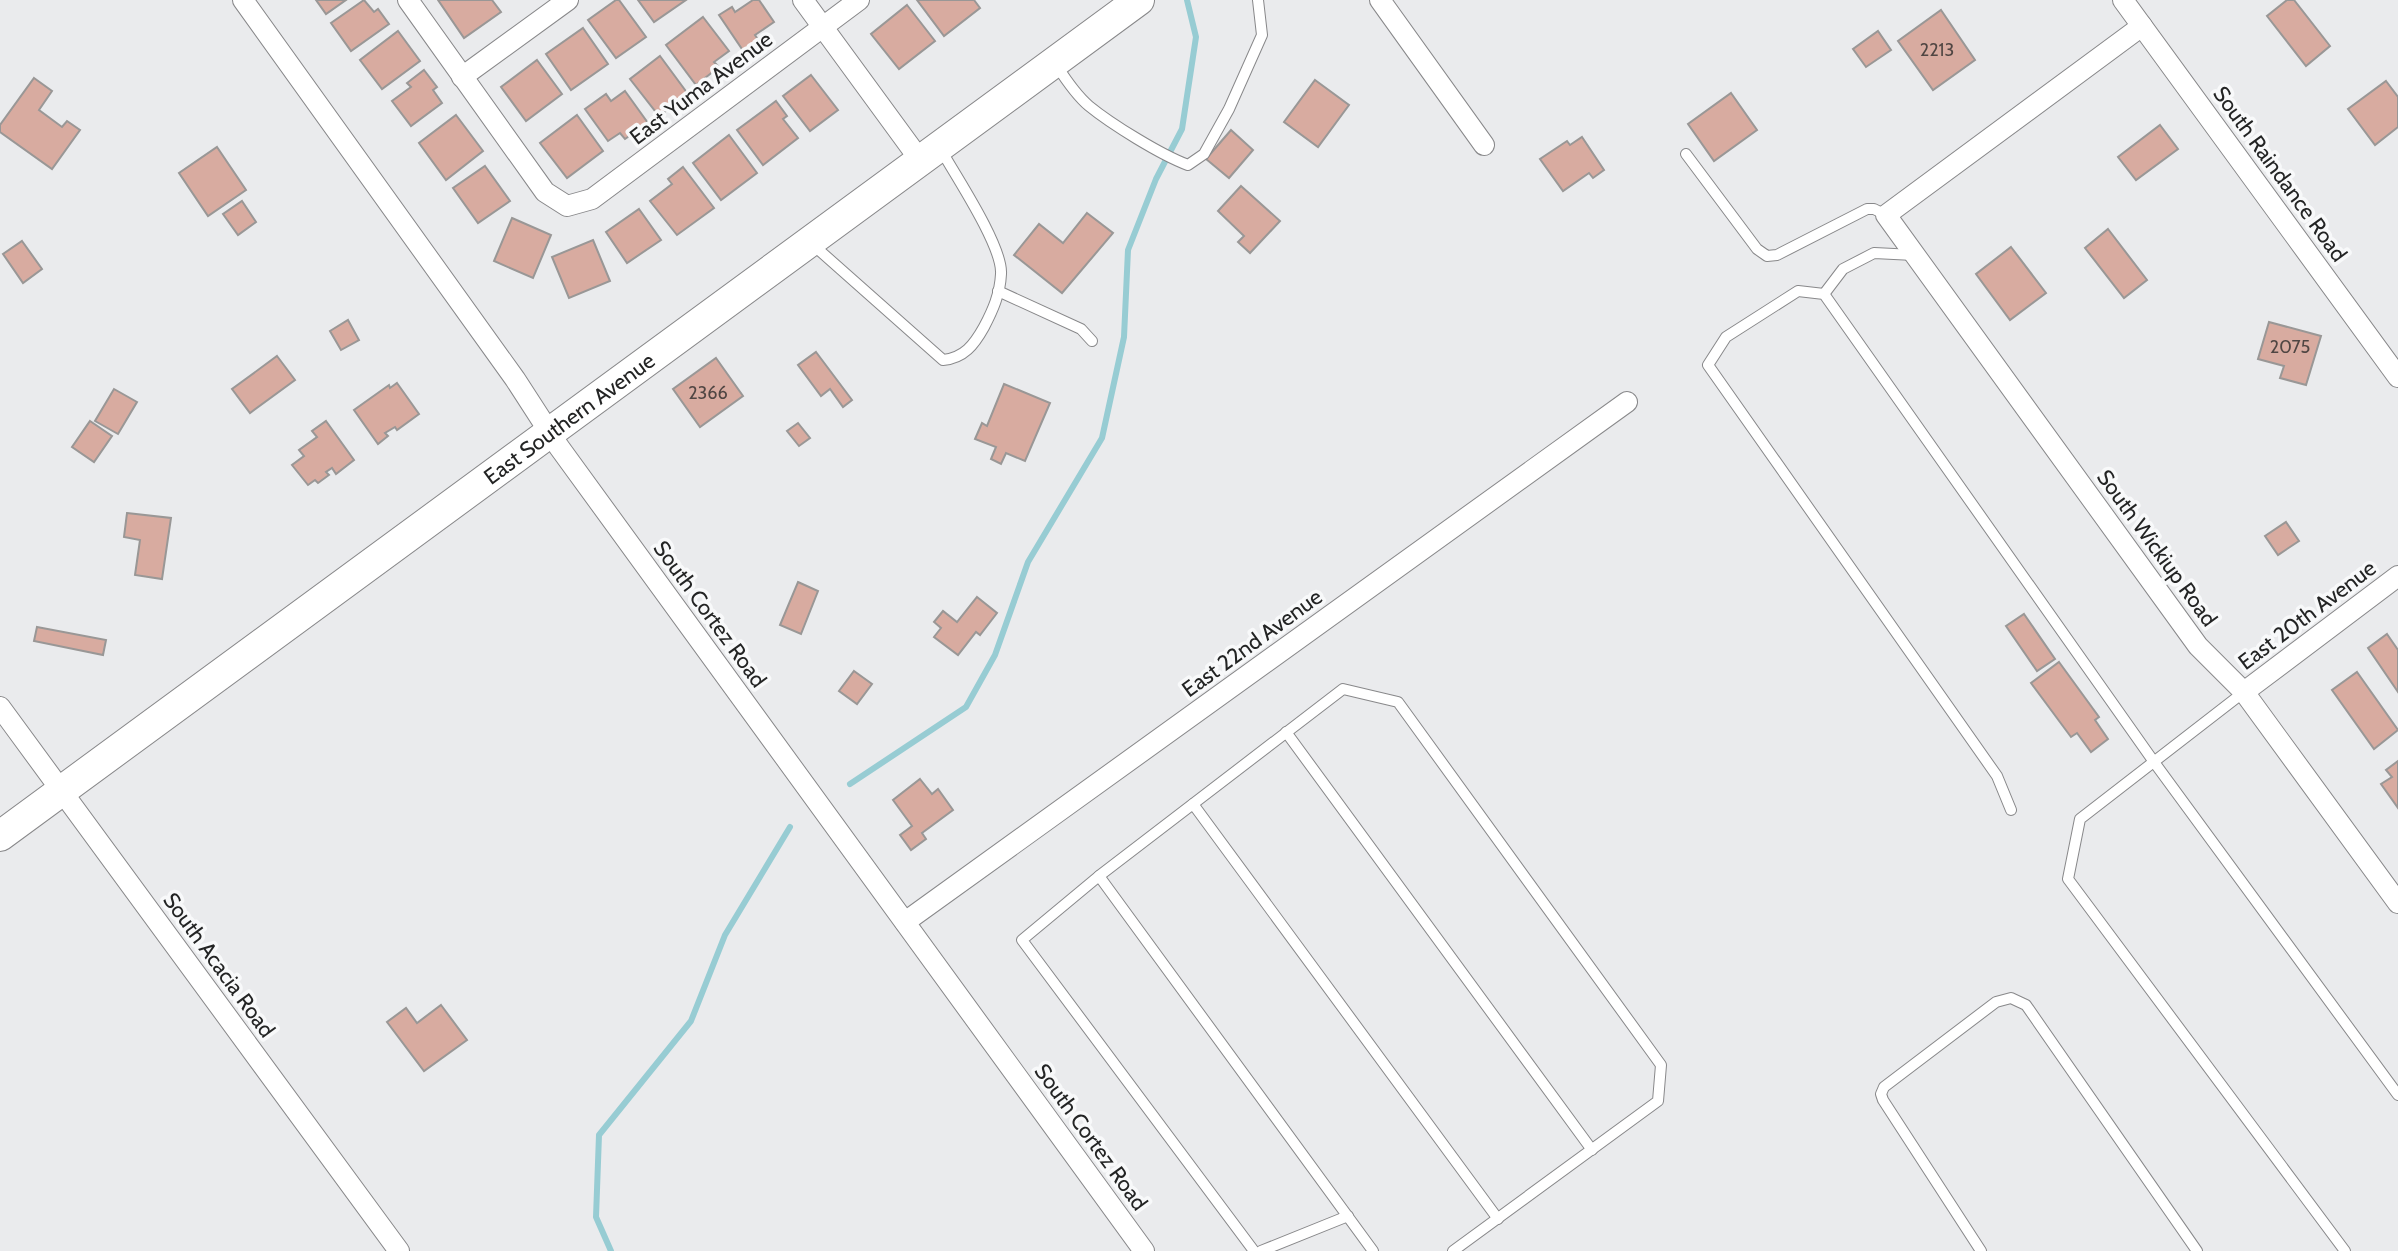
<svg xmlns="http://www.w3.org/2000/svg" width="2398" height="1251" font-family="Cabin,sans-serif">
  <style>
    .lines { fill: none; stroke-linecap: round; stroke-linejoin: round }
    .stream { stroke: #97ccd3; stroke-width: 6 }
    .building { fill: #d8aba0; stroke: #999796; stroke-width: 2 }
    .lane-casing { stroke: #88888a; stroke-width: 12 }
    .street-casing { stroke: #88888a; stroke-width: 22 }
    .secondary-casing { stroke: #88888a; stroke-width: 32 }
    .lane { stroke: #fff; stroke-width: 10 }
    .street { stroke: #fff; stroke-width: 20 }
    .secondary { stroke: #fff; stroke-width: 30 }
    .labels { text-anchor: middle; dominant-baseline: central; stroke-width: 7; stroke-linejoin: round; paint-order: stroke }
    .number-label { font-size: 18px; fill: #504643 }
    .street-label { font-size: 22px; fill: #232424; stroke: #f8f9fa }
  </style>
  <rect width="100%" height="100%" fill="#eaebed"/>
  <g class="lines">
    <g class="stream">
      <polyline points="850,784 966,707 995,655 1028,562 1102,438 1124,337 1128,250 1156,179 1182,129 1196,37 1187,0"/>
      <polyline points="611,1251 596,1217 599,1135 691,1021 725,935 790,827"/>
    </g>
  </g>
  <g class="building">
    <polygon points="316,0 346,0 326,14"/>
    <polygon points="364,0 374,12 378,9 389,24 351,51 331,23"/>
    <polygon points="438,0 492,0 501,12 464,38"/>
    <polygon points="616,0 619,0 646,37 616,58 588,20"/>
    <polygon points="638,0 686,0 654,22"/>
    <polygon points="753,0 759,0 774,22 755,35 759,41 744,52 719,15 732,7 735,12"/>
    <polygon points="917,0 974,0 980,8 944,36"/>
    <polygon points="2287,0 2294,0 2330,46 2306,66 2267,16"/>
    <polygon points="907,5 935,41 899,69 871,34"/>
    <polygon points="1941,10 1975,60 1933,90 1898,41"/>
    <polygon points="703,17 729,51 714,62 719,67 696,85 666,45"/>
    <polygon points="583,28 608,64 571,90 546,54"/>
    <polygon points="398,31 420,61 382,89 360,60"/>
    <polygon points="1878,31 1891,50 1866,67 1853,49"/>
    <polygon points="660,56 688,94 659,116 630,79"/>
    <polygon points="537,60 562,94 526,121 501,87"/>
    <polygon points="424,70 437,87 433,90 442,103 411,126 392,101 411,87 407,83"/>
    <polygon points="811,75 838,110 810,131 783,96"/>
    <polygon points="34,78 52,91 39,110 62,127 67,121 80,130 52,169 0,132 0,125"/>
    <polygon points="1315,80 1349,105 1318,147 1284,122"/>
    <polygon points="2386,81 2398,97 2398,127 2375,145 2348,109"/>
    <polygon points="625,91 648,123 625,139 620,133 608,141 585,109 606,94 611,101"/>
    <polygon points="1731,93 1757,130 1714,161 1688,124"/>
    <polygon points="776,101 787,116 783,119 798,138 763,165 737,130"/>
    <polygon points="456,115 483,151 446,180 419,143"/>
    <polygon points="577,115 603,151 567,178 540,143"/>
    <polygon points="2160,125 2178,149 2136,180 2118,157"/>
    <polygon points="1231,130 1253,150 1229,178 1206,159"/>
    <polygon points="729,135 757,173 721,200 693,163"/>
    <polygon points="1582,137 1604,170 1593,178 1589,173 1563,191 1540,159 1567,141 1570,145"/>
    <polygon points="217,147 246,190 208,216 179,173"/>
    <polygon points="485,166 510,201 478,223 453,188"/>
    <polygon points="683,167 714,208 677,235 650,201 672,184 668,179"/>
    <polygon points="1241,186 1280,221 1250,253 1238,242 1244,236 1218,211"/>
    <polygon points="242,201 256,222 238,235 223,214"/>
    <polygon points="639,209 661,240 627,263 606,232"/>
    <polygon points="1087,213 1113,233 1062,293 1014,255 1039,224 1063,243"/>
    <polygon points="512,218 551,235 533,278 494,261"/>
    <polygon points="2108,229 2147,280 2124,298 2085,248"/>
    <polygon points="593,240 610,281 569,298 552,257"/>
    <polygon points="22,241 42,269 23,283 3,254"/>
    <polygon points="2011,247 2046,293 2010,320 1976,274"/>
    <polygon points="348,320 359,340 341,350 330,331"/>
    <polygon points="2269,322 2321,336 2306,385 2280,378 2284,366 2258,359"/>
    <polygon points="816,352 852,400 843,407 830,389 821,396 798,365"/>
    <polygon points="277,356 295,380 250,413 232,389"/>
    <polygon points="716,358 743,396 700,427 673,389"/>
    <polygon points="397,383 419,414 397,430 395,427 385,433 388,436 378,444 354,410 389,385 390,388"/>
    <polygon points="1004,384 1050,403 1025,461 1006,453 1001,464 991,459 996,447 975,439 982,423 987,426"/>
    <polygon points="114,389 137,402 118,434 95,421"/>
    <polygon points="90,421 112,436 94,462 72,447"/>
    <polygon points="326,421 354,460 336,474 332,468 326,472 329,475 318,483 315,480 308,485 292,465 304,456 299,450 317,437 312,431"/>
    <polygon points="798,423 810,438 799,446 787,431"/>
    <polygon points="127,513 171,518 162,579 135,575 140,540 124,537"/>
    <polygon points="2286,522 2299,541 2278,555 2265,536"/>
    <polygon points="798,582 818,591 801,634 780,625"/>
    <polygon points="977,597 997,613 980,635 976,632 958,655 934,637 941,628 934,622 943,611 957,622"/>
    <polygon points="2024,614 2055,659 2037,671 2006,626"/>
    <polygon points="37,627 106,640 103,655 34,641"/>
    <polygon points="2387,634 2398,650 2398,692 2368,648"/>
    <polygon points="2059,662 2099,717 2095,720 2108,739 2091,752 2077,733 2071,737 2031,683"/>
    <polygon points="854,671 872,684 857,704 839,691"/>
    <polygon points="2357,672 2398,730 2374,749 2332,690"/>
    <polygon points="2398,761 2398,808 2381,784 2392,777 2386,770"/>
    <polygon points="920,779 932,794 938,789 953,810 922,833 926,839 911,850 900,835 912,826 893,800"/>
    <polygon points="441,1005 467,1040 424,1071 387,1022 406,1008 417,1023"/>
  </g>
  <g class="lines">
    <g class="lane-casing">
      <g id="lane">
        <path d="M1057 66C1066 80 1076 95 1089 106 1111 124 1161 155 1188 165L1204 154 1229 109 1262 35 1258 0"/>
        <polyline points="1686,154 1757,249 1767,256 1777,255 1867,209 1874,209 1886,215"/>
        <path d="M811 243 943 360C964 358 974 345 984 327 993 310 1000 294 1001 274 1003 247 956 176 941 150"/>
        <polyline points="998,291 1081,329 1092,341"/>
        <polyline points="1824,294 1843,269 1874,253 1914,255"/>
        <polyline points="2244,692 2080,819 2068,879 2345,1251"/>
        <polyline points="1286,732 1592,1150"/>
        <polyline points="1193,804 1498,1219"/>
        <polyline points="2011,810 1997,776 1708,365 1726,337 1798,291 1824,294 2154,762 2398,1095"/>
        <polyline points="1099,876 1022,940 1254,1251"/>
        <polyline points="1261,1251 1348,1216"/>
        <polyline points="1373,1251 1099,876 1343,689 1398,702 1661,1065 1658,1101 1453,1251"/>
        <polyline points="1981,1251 1883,1100 1881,1094 1884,1087 1996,1002 2011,998 2026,1005 2197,1251"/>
      </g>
    </g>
    <g class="street-casing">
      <g id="street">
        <polyline points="243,0 515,379 559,447 1144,1251"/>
        <polyline points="408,0 545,192 567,206 592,199 859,0"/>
        <polyline points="803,0 920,160"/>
        <polyline points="1380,0 1484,145"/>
        <polyline points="2123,0 2398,377"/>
        <polyline points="2142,26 1886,215 2198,646 2244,692 2398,903"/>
        <polyline points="462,77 568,0"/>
        <polyline points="2244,692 2398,576"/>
        <polyline points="0,707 399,1251"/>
        <polyline points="905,922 1627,402"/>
      </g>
    </g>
    <g class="secondary-casing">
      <g id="secondary">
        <path id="s1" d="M0 836 1139 0"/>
      </g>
    </g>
    <use href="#lane" class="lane"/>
    <use href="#street" class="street"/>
    <use href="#secondary" class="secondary"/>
  </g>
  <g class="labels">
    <g class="number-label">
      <text x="1937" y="50">2213</text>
      <text x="2290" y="347">2075</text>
      <text x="708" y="393">2366</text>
    </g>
    <g class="street-label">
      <text transform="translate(701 88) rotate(-37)">East Yuma Avenue</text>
      <text transform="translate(2280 174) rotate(54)">South Raindance Road</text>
      <text stroke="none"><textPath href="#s1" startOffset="706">East Southern Avenue</textPath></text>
      <text transform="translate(2157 548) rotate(54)">South Wickiup Road</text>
      <text transform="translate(710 614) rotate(54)">South Cortez Road</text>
      <text transform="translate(2307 615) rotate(-37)">East 20th Avenue</text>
      <text transform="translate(1252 643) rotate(-36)">East 22nd Avenue</text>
      <text transform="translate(219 965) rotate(54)">South Acacia Road</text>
      <text transform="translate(1091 1137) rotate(54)">South Cortez Road</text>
    </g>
  </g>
</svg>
